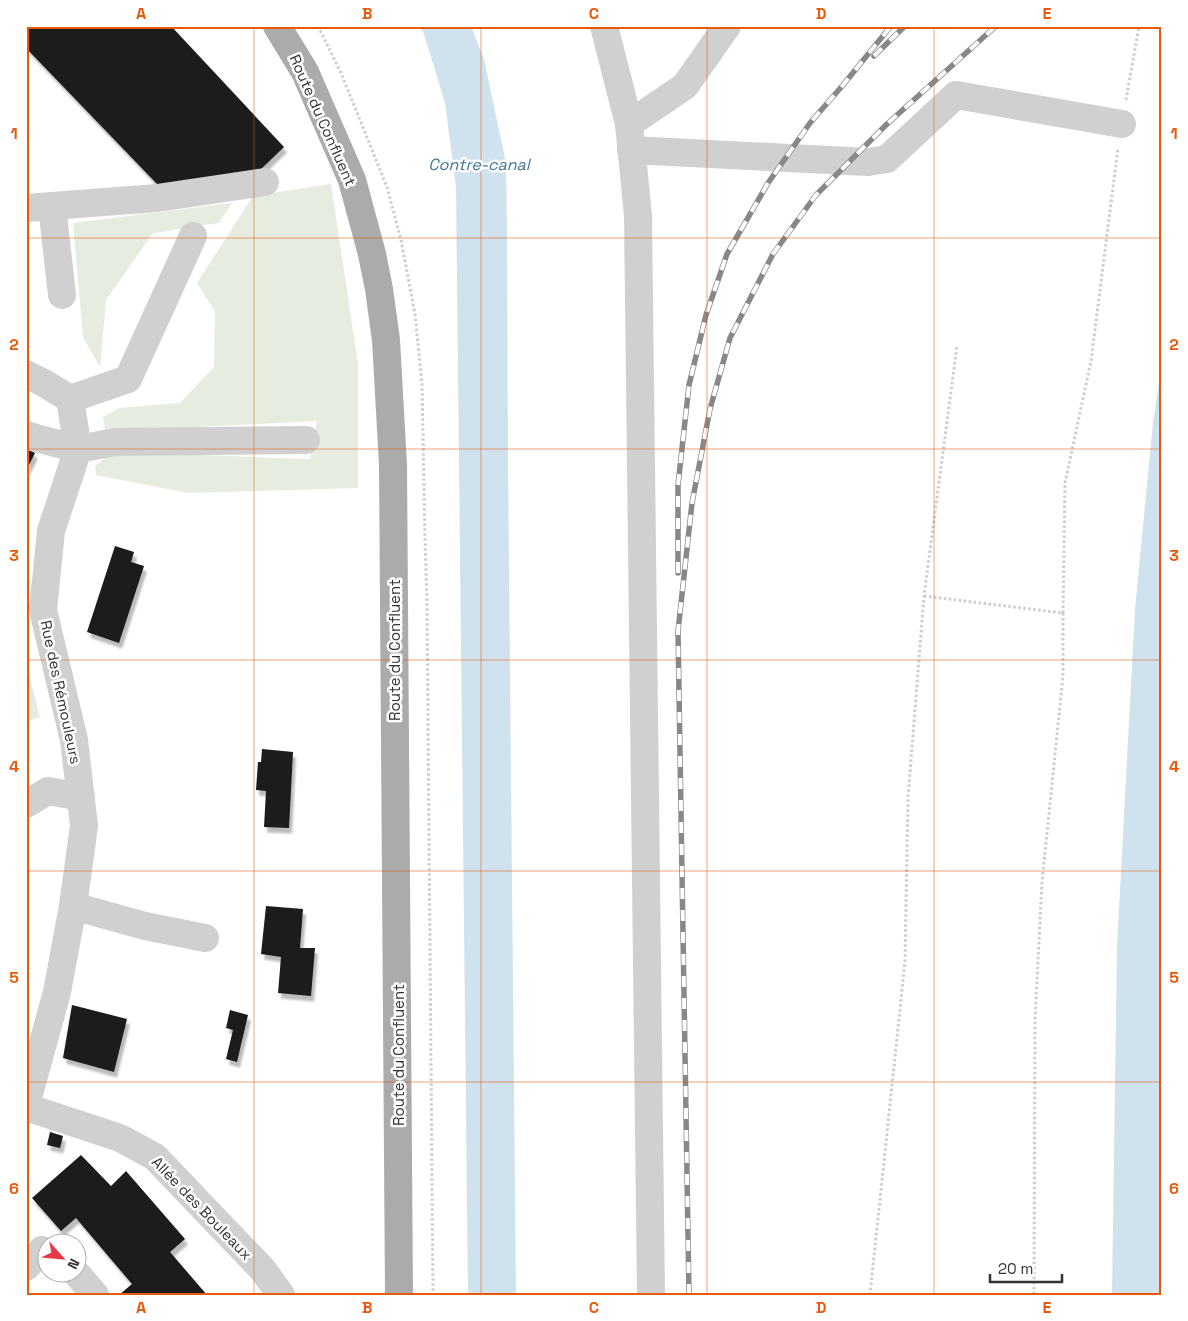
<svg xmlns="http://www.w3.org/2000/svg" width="1188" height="1321" font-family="'Space Grotesk',sans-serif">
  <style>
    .green { fill: #e6ecdf }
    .water { fill: #cfe2ee }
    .building { fill: #1a1a1a; filter: url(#shadow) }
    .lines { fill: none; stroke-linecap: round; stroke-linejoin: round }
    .path { stroke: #cdcdcd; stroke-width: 3; stroke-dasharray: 2.5 2.5; stroke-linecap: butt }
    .minor { stroke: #d0d0d0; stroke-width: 28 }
    .major { stroke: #ababab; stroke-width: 28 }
    .rail-casing { stroke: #888; stroke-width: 5.5 }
    .rail { stroke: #fff; stroke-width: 4; stroke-dasharray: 11; stroke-linecap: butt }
    .grid { fill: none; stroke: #e8590c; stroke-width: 1; stroke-opacity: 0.55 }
    .labels { text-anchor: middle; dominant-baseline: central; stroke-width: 5; stroke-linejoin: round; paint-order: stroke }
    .street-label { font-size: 15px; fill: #333; stroke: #fff }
    .water-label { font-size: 16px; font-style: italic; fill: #3f7597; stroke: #fff }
    .neatline { fill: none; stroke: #e8590c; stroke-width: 2 }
    .grid-label { font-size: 16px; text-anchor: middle; font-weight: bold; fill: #e8590c }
  </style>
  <defs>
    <filter id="shadow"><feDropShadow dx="3" dy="5.5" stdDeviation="1" flood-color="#0004"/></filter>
  </defs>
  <rect width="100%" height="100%" fill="#fff"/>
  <g class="green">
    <polygon points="331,184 358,364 358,488 188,493 96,475 95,466 113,452 310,459 317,421 118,431 105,430 103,417 119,408 180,403 214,367 215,311 197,283 253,196"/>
    <polygon points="232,203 219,223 153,233 106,300 100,367 83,337 73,223"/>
    <polygon points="26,664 40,717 26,722"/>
  </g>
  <g class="water">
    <polygon points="420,26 471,26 484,59 506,163 507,228 508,465 516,1295 468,1295 456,187 445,103 424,34"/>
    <polygon points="1162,365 1162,1295 1112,1295 1117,947 1135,609 1153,422"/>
  </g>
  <g class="building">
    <polygon points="26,26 171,26 284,147 258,172 159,186 26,48"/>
    <polygon points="26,448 35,453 26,471"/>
    <polygon points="115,546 134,552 131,562 144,566 119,643 87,632"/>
    <polygon points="262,749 293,752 289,828 264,827 266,791 256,790 258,762 261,762"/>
    <polygon points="266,906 303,909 300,948 315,948 311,996 278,993 281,957 261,954"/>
    <polygon points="72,1005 127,1019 114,1072 63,1058"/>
    <polygon points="230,1010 248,1015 237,1062 226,1059 233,1030 226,1028"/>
    <polygon points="50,1132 63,1136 60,1148 47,1145"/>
    <polygon points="81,1155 111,1186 126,1171 185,1239 170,1252 207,1295 119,1295 132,1284 76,1218 61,1231 32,1198"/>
  </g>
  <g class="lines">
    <g class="path">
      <polyline points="318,26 341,73 387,187 401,240 415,314 422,384 425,539 427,602 433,1295"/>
      <polyline points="1126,100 1139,26"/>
      <polyline points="924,596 1063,613 1063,676 1042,882 1035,1020 1034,1295"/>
      <polyline points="1063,613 1065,483 1091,361 1118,148"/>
      <polyline points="870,1295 905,961 908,798 924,596 957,346"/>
    </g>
    <g class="minor">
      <polyline points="604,26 629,124 638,216 651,1295"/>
      <polyline points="629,124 685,86 727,26"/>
      <polyline points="631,150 868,162 887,159 956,95 1122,124"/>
      <polyline points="52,206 62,295"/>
      <polyline points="26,208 157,198 265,182"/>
      <polyline points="26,374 44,383 70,399 78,449 51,531 43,610 74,740 84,826 73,906 57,992 26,1105"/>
      <polyline points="70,399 128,379 193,236"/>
      <polyline points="26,435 36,438 78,449 115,442 306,440"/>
      <polyline points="26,804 48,791 81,797"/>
      <polyline points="73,906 145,926 205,938"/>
      <polyline points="26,1107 120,1138 155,1157 263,1270 281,1295"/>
      <polyline points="26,1267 42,1250 48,1252"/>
      <polyline points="77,1274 95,1295"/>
    </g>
    <polyline class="major" points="277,26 305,72 352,180 372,254 379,289 386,340 393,465 399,1295"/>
    <g class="rail-casing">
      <g id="rail">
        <polyline points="874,56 905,26"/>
        <polyline points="678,573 678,485 689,385 706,315 727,254 768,183 810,123 843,85 891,26"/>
        <polyline points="689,1295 678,631 692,503 710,409 730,338 773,254 816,195 887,124 996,26"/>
      </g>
    </g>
    <use href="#rail" class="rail"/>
  </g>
  <path class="grid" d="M254 26V1295M481 26V1295M707 26V1295M934 26V1295M26 238H1162M26 449H1162M26 660H1162M26 871H1162M26 1082H1162"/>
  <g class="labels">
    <g class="street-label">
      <text transform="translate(323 120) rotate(66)">Route du Confluent</text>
      <text transform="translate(394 650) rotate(-90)">Route du Confluent</text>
      <text transform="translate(61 692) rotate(78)">Rue des Rémouleurs</text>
      <text transform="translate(398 1055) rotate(-90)">Route du Confluent</text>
      <text transform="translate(202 1208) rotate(46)">Allée des Bouleaux</text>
    </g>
    <g class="water-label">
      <text x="479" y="164">Contre-canal</text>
    </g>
  </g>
  <rect width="1188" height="1321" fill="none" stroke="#ffffff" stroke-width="55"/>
  <g transform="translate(62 1258) rotate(117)"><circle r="24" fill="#ffffff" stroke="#adadad"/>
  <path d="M0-4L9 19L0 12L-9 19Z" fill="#e63946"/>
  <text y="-8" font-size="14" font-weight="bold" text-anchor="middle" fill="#333333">N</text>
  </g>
  <path d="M990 1274v8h72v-8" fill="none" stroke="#333333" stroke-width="2.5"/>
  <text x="998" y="1274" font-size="15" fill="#333333" stroke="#ffffff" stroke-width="4" paint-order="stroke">20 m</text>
  <rect x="28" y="28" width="1132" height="1266" class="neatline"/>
  <g class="grid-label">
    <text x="141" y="19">A</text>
    <text x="367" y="19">B</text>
    <text x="594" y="19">C</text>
    <text x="821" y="19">D</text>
    <text x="1047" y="19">E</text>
    <text x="14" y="139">1</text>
    <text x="1174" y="139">1</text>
    <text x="14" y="350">2</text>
    <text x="1174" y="350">2</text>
    <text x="14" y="561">3</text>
    <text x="1174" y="561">3</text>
    <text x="14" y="772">4</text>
    <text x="1174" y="772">4</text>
    <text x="14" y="983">5</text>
    <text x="1174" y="983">5</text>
    <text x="14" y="1194">6</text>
    <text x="1174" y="1194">6</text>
    <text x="141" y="1313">A</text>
    <text x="367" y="1313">B</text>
    <text x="594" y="1313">C</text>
    <text x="821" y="1313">D</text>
    <text x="1047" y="1313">E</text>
  </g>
</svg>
